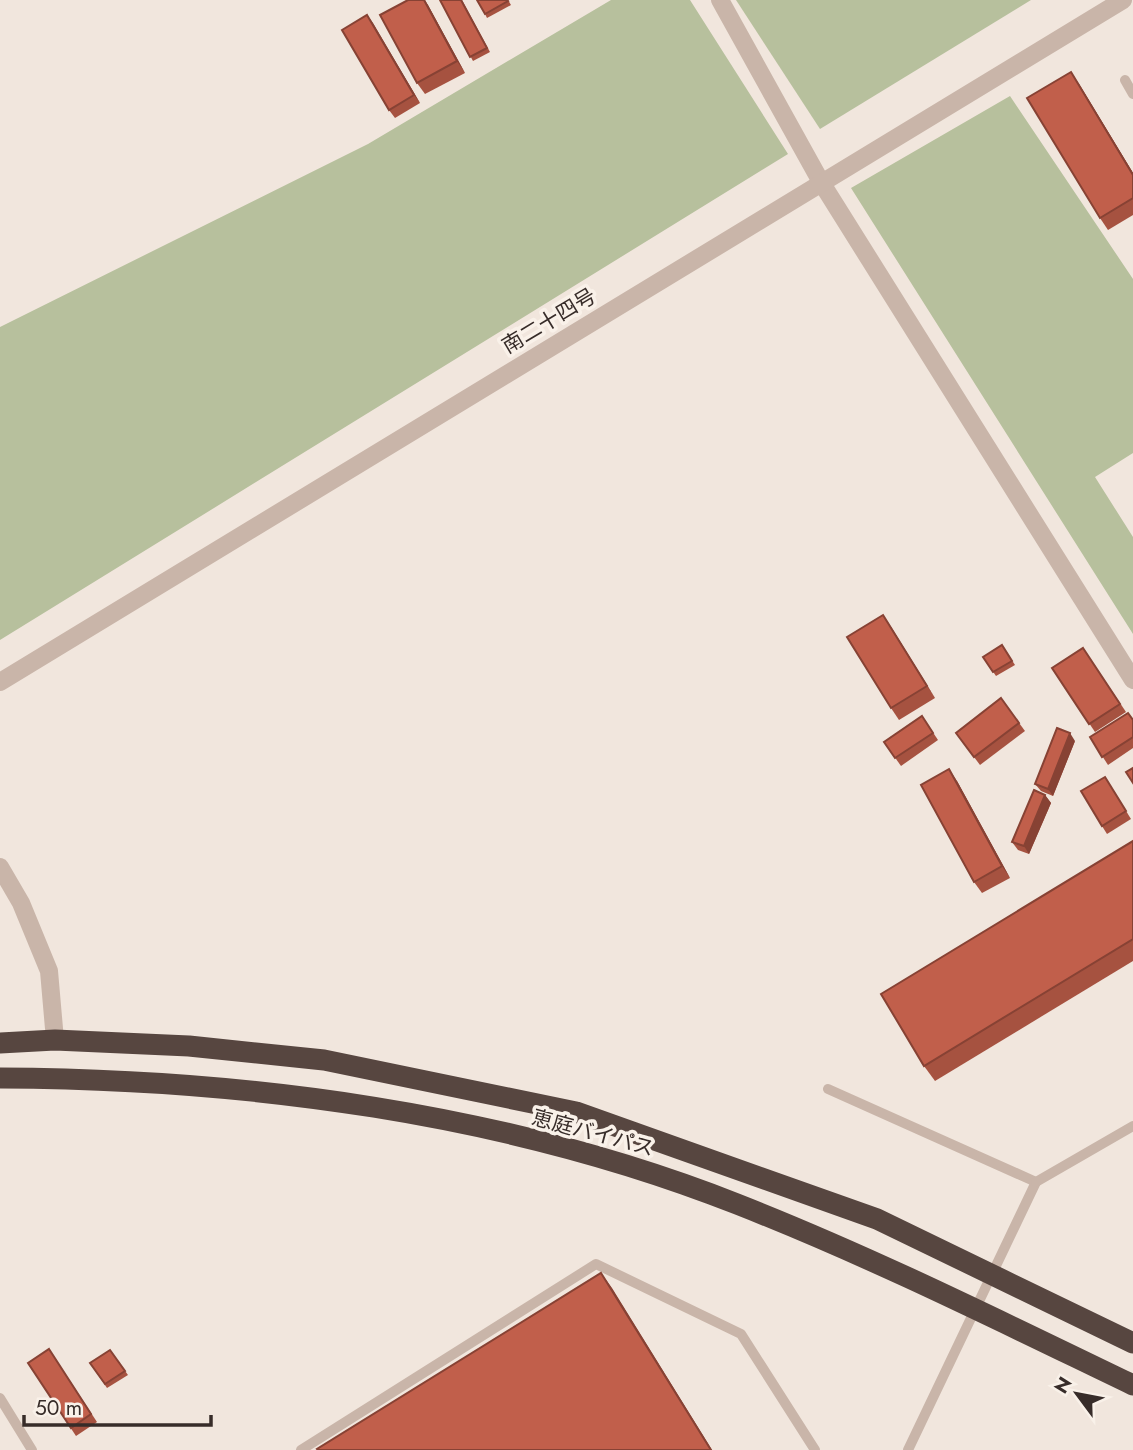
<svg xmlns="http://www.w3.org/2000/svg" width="1133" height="1450" font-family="Jost,'Noto Sans JP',sans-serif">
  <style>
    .green { fill: #b7c09d }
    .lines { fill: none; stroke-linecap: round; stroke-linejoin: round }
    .lane { stroke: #c9b5a9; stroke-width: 10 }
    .street { stroke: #c9b5a9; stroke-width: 18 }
    .highway { stroke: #574640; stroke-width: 21 }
    .wall { fill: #a65240 }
    .shaded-wall { fill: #874234 }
    .building { fill: #c15f4b; stroke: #874234; stroke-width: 2 }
    .labels { text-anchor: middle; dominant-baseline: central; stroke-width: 7; stroke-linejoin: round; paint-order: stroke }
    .street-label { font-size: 21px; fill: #372c29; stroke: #f9f1e9 }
  </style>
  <rect width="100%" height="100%" fill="#f1e6dd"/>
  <g class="green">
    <polygon points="611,0 690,0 788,154 0,640 0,327 368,144"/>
    <polygon points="736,0 1031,0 820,129"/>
    <polygon points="1010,96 1133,279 1133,453 1095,477 1133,537 1133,634 851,188"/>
  </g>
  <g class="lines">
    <g class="lane">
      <polyline points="1125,80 1133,94"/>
      <polyline points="828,1089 1036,1182 908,1450"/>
      <polyline points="1036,1182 1133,1126"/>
      <polyline points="0,1398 32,1450"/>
      <polyline points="301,1450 596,1264 741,1334 815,1450"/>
    </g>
    <g class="street">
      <polyline points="720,0 821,182 1133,680"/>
      <polyline points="0,682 1123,0"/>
      <polyline points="0,867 21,903 49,971 55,1040"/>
    </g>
    <g class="highway">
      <polyline points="0,1043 55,1040 189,1046 324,1060 576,1112 877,1219 1133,1343"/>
      <path d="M0 1078C247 1079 506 1113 737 1204 872 1257 1002 1322 1133 1385"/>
    </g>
  </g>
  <g class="wall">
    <polygon points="408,0 425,0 465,73 425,94 417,83"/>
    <polygon points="440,0 462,0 490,52 473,61"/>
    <polygon points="508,0 511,5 487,18 485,14"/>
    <polygon points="367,15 420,103 395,118 389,110"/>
    <polygon points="1079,84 1133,173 1133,215 1108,230 1100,218"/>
    <polygon points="891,627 935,698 899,720 891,708"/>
    <polygon points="1002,645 1015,665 996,676 983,657"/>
    <polygon points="1083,648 1126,712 1095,732 1052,668"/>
    <polygon points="1001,698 1025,731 980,765 956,733"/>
    <polygon points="922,716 938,740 901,766 884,742"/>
    <polygon points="1133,719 1133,748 1108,765 1090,737"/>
    <polygon points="1075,741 1053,796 1041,791 1035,784"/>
    <polygon points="957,781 1010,878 982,893 974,882"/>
    <polygon points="1110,785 1131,819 1107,834 1102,826"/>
    <polygon points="1045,795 1051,803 1029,854 1018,850 1012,842"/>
    <polygon points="1133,841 1133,961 935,1081 924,1066"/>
    <polygon points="49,1349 97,1422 76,1436 28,1363"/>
    <polygon points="110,1350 128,1375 107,1388 90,1363"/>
  </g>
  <g class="shaded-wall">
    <polygon points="424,0 428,5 465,73 457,61"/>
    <polygon points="367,15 373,23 420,103 414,95"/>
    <polygon points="1071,72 1079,84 1133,173 1133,175"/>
    <polygon points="883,615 891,627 935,698 927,686"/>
    <polygon points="1070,733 1075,741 1053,796 1048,789"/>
    <polygon points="949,769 957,781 1010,878 1002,866"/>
    <polygon points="1045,795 1051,803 1029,854 1024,846"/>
    <polygon points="601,1273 612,1288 712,1450 711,1450"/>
  </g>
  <g class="building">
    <polygon points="408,0 424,0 457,61 417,83 380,15"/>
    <polygon points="440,0 461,0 487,48 470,57"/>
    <polygon points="477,0 507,0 508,1 485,14"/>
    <polygon points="367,15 414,95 389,110 342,30"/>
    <polygon points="1071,72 1133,175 1133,198 1100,218 1027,98"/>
    <polygon points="883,615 927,686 891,708 847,637"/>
    <polygon points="1002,645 1012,661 993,672 983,657"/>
    <polygon points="1083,648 1120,704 1089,724 1052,668"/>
    <polygon points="1001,698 1019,723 974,757 956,733"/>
    <polygon points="1128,713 1133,720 1133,737 1102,757 1090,737"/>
    <polygon points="922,716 933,733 895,758 884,742"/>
    <polygon points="1057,728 1070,733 1048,789 1035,784"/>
    <polygon points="1133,768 1133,783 1126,772"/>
    <polygon points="949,769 1002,866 974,882 921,785"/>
    <polygon points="1105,777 1126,811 1102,826 1081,791"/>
    <polygon points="1034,790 1045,795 1024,846 1012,842"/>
    <polygon points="1133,841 1133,939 924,1066 881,994"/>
    <polygon points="601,1273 711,1450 318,1450 317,1449"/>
    <polygon points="49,1349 91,1414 71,1428 28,1363"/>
    <polygon points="110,1350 125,1371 105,1384 90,1363"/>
  </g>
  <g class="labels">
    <g class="street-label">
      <text transform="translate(549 321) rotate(-31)">南二十四号</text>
      <text transform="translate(593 1133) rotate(15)">恵庭バイパス</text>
    </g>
  </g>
  <g transform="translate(1077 1394) rotate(302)" stroke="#f9f1e9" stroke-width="5" paint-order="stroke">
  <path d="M0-5L12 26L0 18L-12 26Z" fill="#372c29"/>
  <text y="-10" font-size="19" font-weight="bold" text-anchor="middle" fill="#372c29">N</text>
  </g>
  <path d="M24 1415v10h187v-10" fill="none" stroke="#372c29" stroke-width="3.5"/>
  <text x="35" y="1415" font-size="21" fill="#372c29" stroke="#f9f1e9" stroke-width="5" paint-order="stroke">50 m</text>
</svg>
